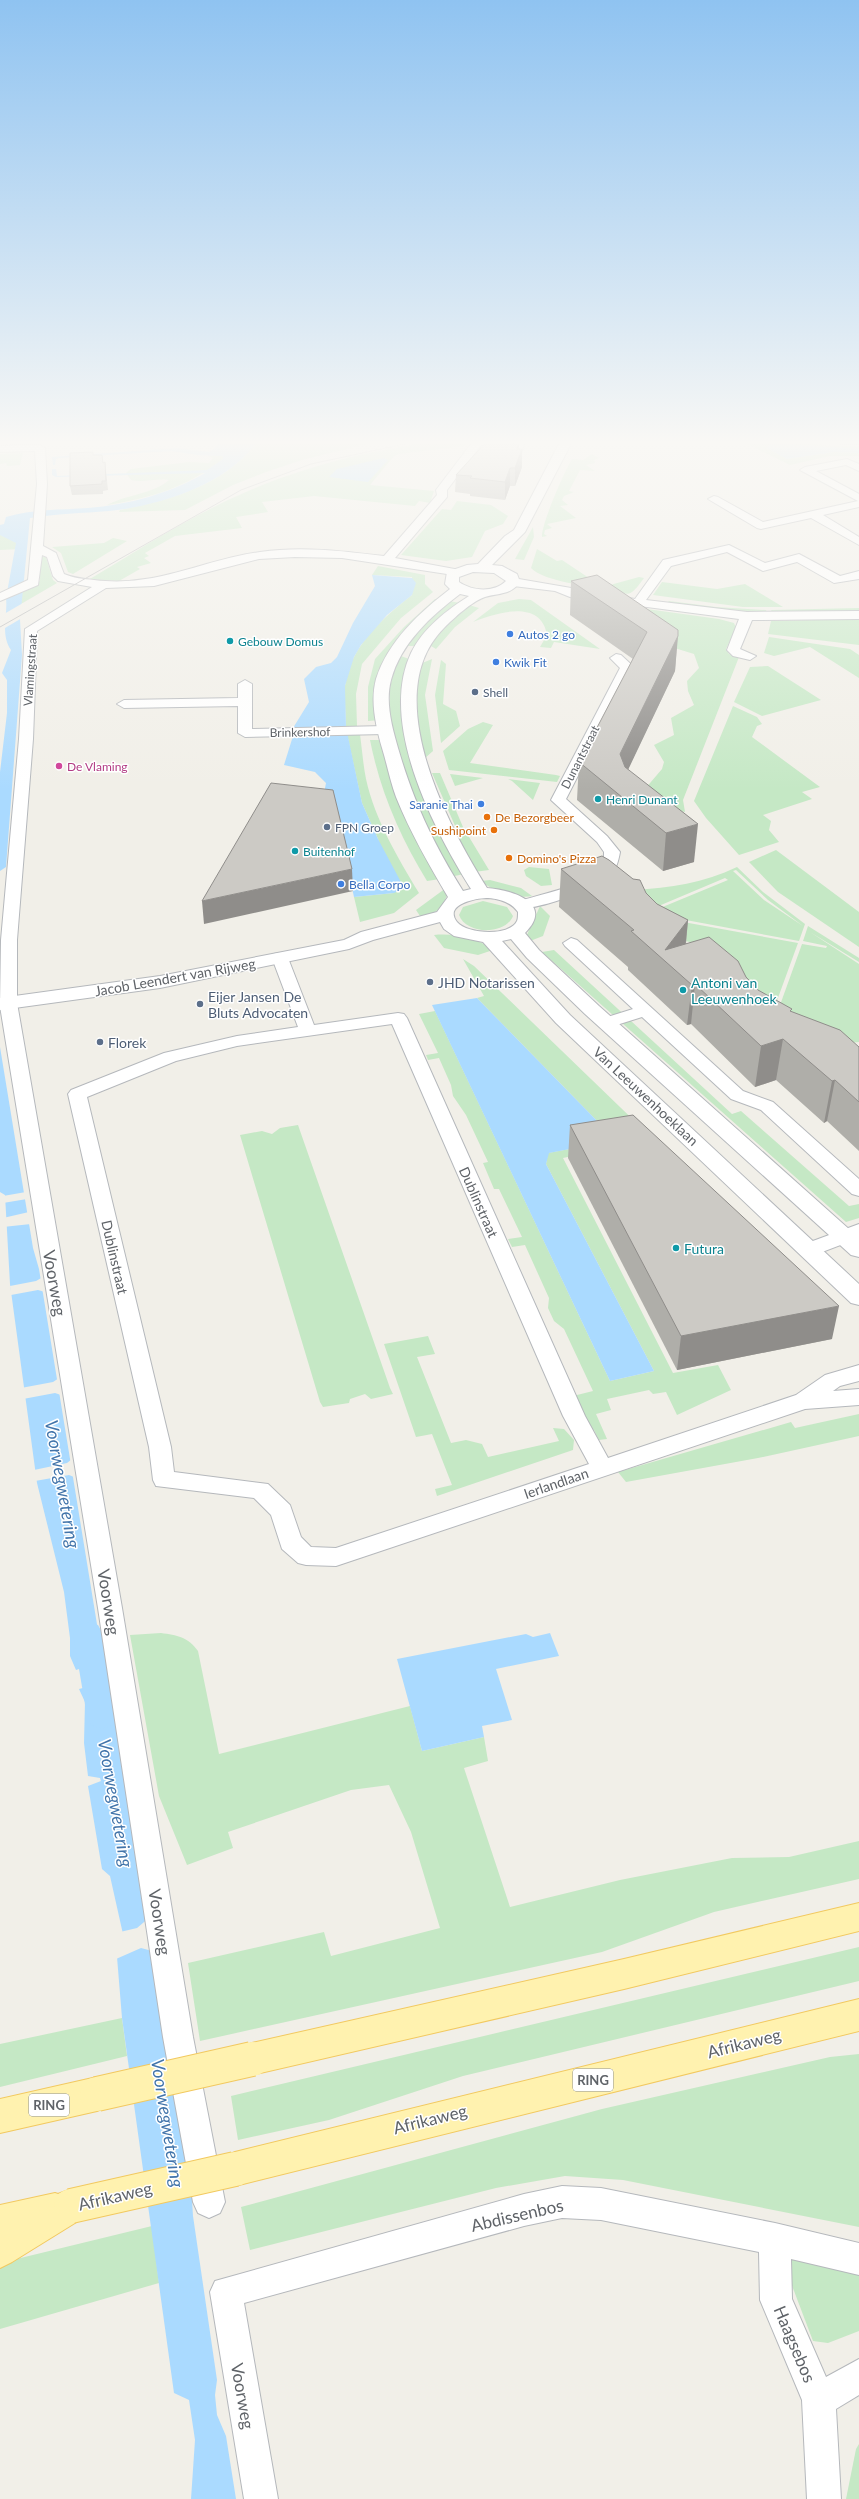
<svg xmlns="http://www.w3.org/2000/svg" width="859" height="2499" font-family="Lato,sans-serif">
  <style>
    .green { fill: #c5e8c5; fill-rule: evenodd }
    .water { fill: #aadaff }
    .pier { fill: #f1efe8 }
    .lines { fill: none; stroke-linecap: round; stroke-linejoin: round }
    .canal { fill: #aadaff; fill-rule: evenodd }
    .minor-casing { stroke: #b5b8bc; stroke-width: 2 }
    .tertiary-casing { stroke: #b5b8bc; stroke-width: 2 }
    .primary-casing { stroke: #f2c960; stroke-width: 2 }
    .minor { fill: #fff; fill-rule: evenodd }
    .tertiary { fill: #fff; fill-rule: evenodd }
    .primary { fill: #fff2af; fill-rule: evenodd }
    .tram { stroke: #b6b7b8; stroke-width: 1 }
    .primary-bridge-casing { stroke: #f2c960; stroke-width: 36; stroke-linecap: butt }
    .primary-bridge { stroke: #fff2af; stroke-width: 34 }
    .wall { fill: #afaea9 }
    .shaded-wall { fill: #8f8d8a }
    .building { fill: #cccac5; stroke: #8f8d8a }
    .shop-dot { fill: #3f7fe0; stroke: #fff; stroke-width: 1.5 }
    .culture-dot { fill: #0f9aa8; stroke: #fff; stroke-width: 1.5 }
    .service-dot { fill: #5c6f8a; stroke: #fff; stroke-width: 1.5 }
    .hotel-dot { fill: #d1479c; stroke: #fff; stroke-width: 1.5 }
    .food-dot { fill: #e8710a; stroke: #fff; stroke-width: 1.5 }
    .labels { text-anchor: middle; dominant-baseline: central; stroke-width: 3; stroke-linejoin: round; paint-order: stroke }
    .far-shop-label { font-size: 12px; fill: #366cbe; stroke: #fff; text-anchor: start }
    .far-culture-label { font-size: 12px; fill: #0d838f; stroke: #fff; text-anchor: start }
    .far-street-label { font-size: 12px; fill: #5f6368; stroke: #fff }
    .far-service-label { font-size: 12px; fill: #4e5e75; stroke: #fff; text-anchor: start }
    .far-hotel-label { font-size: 12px; fill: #b23c85; stroke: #fff; text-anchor: start }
    .far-food-label { font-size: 12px; fill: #c56008; stroke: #fff; text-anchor: start }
    .shield { fill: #fff; stroke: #8f9295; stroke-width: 1 }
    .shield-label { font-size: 13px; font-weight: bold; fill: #5f6368 }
    .street-label { font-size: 14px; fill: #5f6368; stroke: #fff }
    .service-label { font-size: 14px; fill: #4e5e75; stroke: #fff; text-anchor: start }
    .culture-label { font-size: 14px; fill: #0d838f; stroke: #fff; text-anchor: start }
    .near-street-label { font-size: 17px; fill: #5f6368; stroke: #fff }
    .near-water-label { font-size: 18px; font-style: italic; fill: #4174aa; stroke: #fff }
  </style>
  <rect width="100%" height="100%" fill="#f1efe8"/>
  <g class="green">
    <path d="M259 440H383L302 460 266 472 233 485 185 510 119 512 120 510C160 502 204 491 236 464 245 457 252 448 259 440Z"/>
    <path d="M448 440 468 441 465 446 399 454 394 456 370 485 434 491 430 503 419 501 415 506 314 496 262 502 268 512 236 517 242 528 175 536 145 553 149 556 144 558 151 563 137 567 140 569 119 581 90 579C140 549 192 515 246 492 310 464 379 448 448 440Z"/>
    <polygon points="739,440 859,447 859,449 772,443 767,448 787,459 834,452 859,453 859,456 830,456 790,465"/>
    <polygon points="23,453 20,465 7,466 6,463 0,464 0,454"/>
    <path d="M592 454 599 458 594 460 595 463 586 465 595 471 580 470 569 491 574 492 564 496 562 500 568 505 560 506 576 518 547 524 552 528 545 530 544 534 547 536 542 537C541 525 564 472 572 459L583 460Z"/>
    <path d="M216 455 223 456V459C187 487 152 498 107 505 125 495 153 494 169 480 156 478 143 483 131 480L126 473 131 469 189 462 209 463 213 458 208 456Z"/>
    <polygon points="457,501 491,505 508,516 503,524 485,531 472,557 446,561 401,555 442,509 451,510"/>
    <polygon points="533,527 534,537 524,560 515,559"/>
    <polygon points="18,528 21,549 0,550 0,529"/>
    <polygon points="113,538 127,541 73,574 68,572 61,553 52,547 104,543"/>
    <path d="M537 549 557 561 562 560 610 592C588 584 546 583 531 568Z"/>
    <polygon points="40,556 46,557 53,580 57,583 21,604 22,592 40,581"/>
    <path d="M378 566 425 575V584L433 592 401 618 362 664 356 694 357 726 346 727C346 714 344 699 345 686 350 646 383 618 412 595V577L372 575Z"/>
    <path d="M639 577 644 578C630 597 629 598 610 585Z"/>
    <polygon points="662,582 717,589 745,584 783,607 743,607 653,595"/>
    <polygon points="435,599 439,599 401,636 380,720 368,721 368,687 375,659 404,627"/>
    <path d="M519 599 531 600 600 649 554 642 551 648 540 647 547 635C541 598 495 613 473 622L498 603Z"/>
    <polygon points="449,601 460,603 416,646 405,646 407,639"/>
    <polygon points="669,601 716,607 766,610 767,613 740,612 667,603"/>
    <polygon points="469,605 479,608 455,627 436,649 431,646 437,631"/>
    <polygon points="618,605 719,619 734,623 736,628 726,649 729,654 739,657 683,800 685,812 649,806 639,796 662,769 664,762 654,745 674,735 671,718 694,705 688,691 687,681 699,668 694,654 668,646"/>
    <polygon points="859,608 859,611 772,612 771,610"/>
    <polygon points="859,619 859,645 768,634 771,621"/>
    <polygon points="769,637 850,649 859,655 859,678 810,647 774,656 764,653"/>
    <path d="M401 656 409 659C384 733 430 812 464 874L450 877 410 802 389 713 390 688 396 660Z"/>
    <polygon points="432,659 425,695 433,751 425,758 412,717 420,664"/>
    <polygon points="441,660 446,664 443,704 456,711 460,726 441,743 435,695"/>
    <polygon points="768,666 821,700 762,716 734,702 750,667"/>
    <polygon points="733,706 757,717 762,724 757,726 752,737 820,787 802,792 812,799 763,815 771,821 769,830 779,842 739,855 706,818 694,801"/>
    <polygon points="483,722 493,725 470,763 556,775 560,776 557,782 449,770 443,751 468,729"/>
    <path d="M347 734H360C362 749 363 764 366 779 375 820 398 858 419 893L394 913 360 922 354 897 394 893 378 839 362 803Z"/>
    <path d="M370 740H382L440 879 427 881C400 837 380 791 370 740Z"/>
    <polygon points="432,773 440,773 463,827 489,870 474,872 460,846 456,828"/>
    <polygon points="450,774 483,778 455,786"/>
    <polygon points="508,779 540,783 533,800 512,781"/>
    <polygon points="776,850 859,912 859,947 778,892 749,862"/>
    <polygon points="529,867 549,869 552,885 541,886 526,876 524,870"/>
    <path d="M737 867 763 892 805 924 799 941 648 913 728 880 725 878 642 913 634 890C670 888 704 883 737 867ZM736 870 768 900 803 926 764 900 733 871Z"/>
    <path d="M490 880 521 888 532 896C517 899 492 891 481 881Z"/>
    <path d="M446 888 447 895C443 907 434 915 422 919L416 910Z"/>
    <path d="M483 901 507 907 513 916C506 935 466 935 459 915L463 907Z"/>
    <polygon points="540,906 550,916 543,936 530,941 526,937"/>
    <polygon points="645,915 798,943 771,1017 694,943 685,941"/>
    <polygon points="808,926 859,958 859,962 810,932 859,964 859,1042 815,1047 775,1019 802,944 826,948 827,946 803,941"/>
    <path d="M434 935C454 933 478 938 493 950L478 955 444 948Z"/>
    <polygon points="554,950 732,1114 741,1111 849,1206 859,1204 859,1218 846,1222 542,952"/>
    <polygon points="463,959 474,966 679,1164 601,1125 477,998 484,996"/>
    <polygon points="435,1011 610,1381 654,1371 546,1164 548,1153 596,1144 600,1150 563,1158 673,1373 718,1365 731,1390 677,1415 666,1392 653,1394 649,1390 607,1399 611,1410 596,1414 607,1439 599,1440 594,1430 582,1425 573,1402 577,1395 593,1391 564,1329 554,1321 548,1308 549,1298 525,1245 512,1247 508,1239 522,1237 499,1189 494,1189 483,1163 488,1162 466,1115 453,1096 451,1085 439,1058 428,1060 426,1055 438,1053 419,1014"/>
    <polygon points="298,1125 390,1388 393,1394 371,1399 365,1394 350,1399 349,1403 323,1407 320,1402 240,1135 262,1131 272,1134 280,1128"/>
    <polygon points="428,1336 435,1354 417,1357 451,1443 466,1440 482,1444 488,1457 559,1441 553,1428 564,1429 574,1440 573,1450 437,1496 435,1489 452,1485 432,1434 416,1437 384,1344"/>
    <polygon points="859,1414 859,1436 758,1458 626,1482 618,1472 791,1422 795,1428"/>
    <path d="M161 1633C177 1635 188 1637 198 1651L219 1754 410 1706 422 1751 484 1737 488 1761 464 1768 510 1907 620 1880 732 1858 789 1857 859 1841V1879L714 1912 602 1952 200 2041 188 1963 324 1932 331 1956 440 1928 411 1832 389 1785 351 1790 228 1832 233 1848 187 1865 159 1796 130 1635Z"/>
    <polygon points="859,1947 859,1981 463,2076 329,2120 238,2140 231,2096"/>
    <polygon points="122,2018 127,2056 0,2087 0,2044"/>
    <polygon points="859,2054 859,2227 623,2180 565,2176 496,2188 250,2250 241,2207 602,2109 830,2057"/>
    <polygon points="152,2226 159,2283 0,2329 0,2263"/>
    <polygon points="780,2254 859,2273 859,2331 828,2343 813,2341"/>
    <polygon points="859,2444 859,2499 846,2499 856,2449"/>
  </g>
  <g class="water">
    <path d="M216 440H230L228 445 237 444 239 440H259C252 448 245 457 236 464 204 491 150 507 109 511 82 513 56 514 30 518L20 620 22 655 6 867 0 871V772L7 713V680L2 673 11 650C0 634 8 615 6 598L16 543 0 535V525L4 524 6 517C32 509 61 510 88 508 128 505 171 493 205 473L56 477 52 475V469H56L57 476 207 470 223 459V456L197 455 172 451 59 458 56 459 55 465H53L52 457 177 448 209 452 215 448 218 443Z"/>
    <polygon points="771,443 859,449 859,453 834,452 787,459 767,448"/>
    <polygon points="384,458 388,460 368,482 329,477 337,469"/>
    <polygon points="372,575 412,578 416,583 412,595 387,615 361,645 354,657 345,686 346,727 362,803 378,839 402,884 402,889 394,893 354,897 342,843 321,809 326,783 315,772 284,765 293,736 312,735 293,728 309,702 304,679 316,667 331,663 337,657 353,623 375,586"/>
    <polygon points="477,998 601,1125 596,1144 549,1153 546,1164 654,1371 610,1381 432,1005"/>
    <polygon points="0,1047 33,1248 39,1269 103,1661 76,1670 70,1656 70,1638 64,1592 37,1483 10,1284 5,1195 0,1192"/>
    <polygon points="550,1633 559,1656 496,1669 512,1720 482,1726 484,1737 422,1751 397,1659 526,1634 533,1637"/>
    <polygon points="102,1683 109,1684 189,2153 193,2216 217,2380 215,2395 217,2415 226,2436 236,2499 191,2499 195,2440 189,2400 174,2393 122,2018 117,1957 127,1952 110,1876 102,1869 88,1786 101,1781 100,1778 88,1776 84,1743 85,1702 79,1689"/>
  </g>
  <g class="pier">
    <polygon points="23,603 22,618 5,628 4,614"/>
    <polygon points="26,1192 27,1199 3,1203 3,1196"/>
    <polygon points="29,1212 31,1224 3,1227 3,1218"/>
    <polygon points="43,1277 45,1292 38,1290 11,1295 10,1286 36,1281"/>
    <polygon points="59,1378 61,1395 55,1393 23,1399 21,1388 53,1382"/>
    <polygon points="72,1459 74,1477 69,1475 35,1481 34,1470 67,1463"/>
    <polygon points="150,1917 156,1952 141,1948 116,1959 116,1956 125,1951 120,1932 137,1928"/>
  </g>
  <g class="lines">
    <polygon class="canal" points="88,1622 98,1625 103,1634 117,1716 113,1725 102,1729 91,1725 87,1716 73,1634 78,1625"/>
    <g class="minor-casing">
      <g id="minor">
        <path d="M474 440H505L500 443 481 445 447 490V497L395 558 460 570V576L342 558 295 557 259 559 154 586 106 588 37 631 33 739 17 940V1003L122 1608 193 2037 225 2202 220 2213 209 2218 198 2213 193 2202 163 2037 98 1608 0 1006 1 940 19 739 25 629 92 587 58 581 53 576 47 557 42 555 38 585 0 601V593L28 580 37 484 35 451 0 452V446L40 445 45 448 47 484 43 546 56 553 64 574C73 578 84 579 94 580 157 588 201 560 260 552 301 546 343 551 384 556L437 495 436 490Z"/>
        <polygon points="515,440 525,440 520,457 495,456 495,452 512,452"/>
        <polygon points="847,459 859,464 859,471 846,465 816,471 859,494 859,507 823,515 859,537 859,545 811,518 761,529 757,528 708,499 714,496 718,497 763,522 858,501 800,470 805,467"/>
        <polygon points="729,545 765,563 799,554 840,576 859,571 859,579 834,583 797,562 763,571 727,552 671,566 646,600 747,612 859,611 859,619 752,620 740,649 756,656 750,660 733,656 727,650 739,619 570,597 555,591 513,586 507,582 513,578 635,599 663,560"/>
        <path d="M616 654 621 655 634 667 566 799 607 836 620 852C618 863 616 869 609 877 597 889 532 912 516 908L514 905 516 902C537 895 593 885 602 865 604 861 604 856 604 852L597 842 551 800 620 668 610 658Z"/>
        <polygon points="245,680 252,684 252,729 385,726 392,730 385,734 245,737 238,733 238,706 124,708 117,704 124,700 238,698 238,684"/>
        <polygon points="571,938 577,940 743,1091 773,1102 859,1179 859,1196 852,1194 761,1110 731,1099 642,1017 607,1028 601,1027 598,1023 601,1019 633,1009 565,946 563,943"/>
        <path d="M280 953 286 954 288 958 314 1025 398 1013 404 1014 407 1018 585 1416 608 1458 796 1395 825 1375 859 1365V1381L840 1386 833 1391 859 1389V1405L805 1409 336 1566 306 1565 298 1563 282 1549 271 1515 254 1498 156 1486 153 1480 149 1447 68 1094 71 1090 164 1053 237 1036 298 1027 272 958 274 954ZM392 1024 563 1416 589 1464 336 1548 311 1547 301 1537 290 1505 268 1484 174 1472 171 1447 87 1097 176 1061 237 1046Z"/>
        <polygon points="859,1224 859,1238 809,1257 802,1255 799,1250 802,1245"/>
        <polygon points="562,2186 601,2188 775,2223 859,2243 859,2275 791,2259 792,2299 826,2377 859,2359 859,2395 836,2409 841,2499 807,2499 802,2400 760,2300 759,2252 601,2220 562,2218 524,2226 244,2303 278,2499 244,2499 210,2292 215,2281 524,2194"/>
      </g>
    </g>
    <g class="tertiary-casing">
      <path id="tertiary" d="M561 440H573L525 532 492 565 502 566 517 574 520 582C511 595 499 593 485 597 471 602 454 618 444 628 378 694 447 824 487 888 512 890 555 903 525 933L539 950 599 1006 859 1238V1257L851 1255 585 1014 527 958 511 939 502 941 570 1015 859 1284V1305L851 1303 556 1023 483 942 454 936 444 929 440 922 373 940 349 949 160 988 0 1010V998L160 976 344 940 361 932 437 912 448 897C429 865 410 832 396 797 390 781 387 764 382 748 376 727 370 701 376 679 388 641 420 612 450 589L445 584 447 572 467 565 478 564 505 536 514 530ZM473 572 494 573 506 581C494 593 472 591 459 582V577ZM460 594 469 596C447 610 423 628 411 653 378 723 434 830 471 889L463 891C433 843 414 803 398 748 392 727 385 702 391 680 401 643 431 616 460 594ZM488 898C500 899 511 902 518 912 518 915 518 919 517 921 509 937 467 934 457 922 443 904 477 898 488 898Z"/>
    </g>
    <g class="primary-casing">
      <g id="primary">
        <polygon points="859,1903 859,1931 624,1989 252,2075 240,2070 236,2059 240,2048 252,2043 624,1959"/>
        <polygon points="859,1999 859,2031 235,2186 223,2181 218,2169 223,2157 235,2152"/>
        <polygon points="97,2077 109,2082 114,2094 109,2106 97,2111 0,2133 0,2099"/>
        <polygon points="71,2189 83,2194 88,2206 83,2218 12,2262 0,2268 0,2205 55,2193 58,2194"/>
      </g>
    </g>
    <use href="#minor" class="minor"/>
    <use href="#tertiary" class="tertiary"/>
    <use href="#primary" class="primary"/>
    <g class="tram">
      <polyline points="782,440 859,445"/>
      <polyline points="0,627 241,490 311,464 423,440"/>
    </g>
    <g class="primary-bridge-casing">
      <g id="primary-bridge">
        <polyline points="97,2094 252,2059"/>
        <polyline points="71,2206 235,2169"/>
      </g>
    </g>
    <use href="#primary-bridge" class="primary-bridge"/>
  </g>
  <g class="wall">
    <polygon points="519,444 519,449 522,467 515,486 510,486 505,500 470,496 470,494 455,492 456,475"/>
    <polygon points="94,455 103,463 105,462 108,490 103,491 103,494 72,495 70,486"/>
    <polygon points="571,581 678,630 675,671 628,769 694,862 663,871 577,800 579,762 633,659 570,615"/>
    <polygon points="561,869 646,893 657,904 688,920 686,944 746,977 758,990 792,1012 859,1047 859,1151 827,1121 824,1123 776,1080 755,1087 691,1024 687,1025 628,970 628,967 559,907"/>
    <polygon points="570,1125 832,1339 677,1370 568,1158"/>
  </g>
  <g class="shaded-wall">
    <polygon points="519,444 518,460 522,449 522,467 515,486 515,468 517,449"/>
    <polygon points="510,468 510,486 505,500 505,482"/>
    <polygon points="678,636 675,671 618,791 620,754"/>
    <polygon points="698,824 694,862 663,871 666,833"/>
    <polygon points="352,869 353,891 204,924 202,901"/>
    <polygon points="688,920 684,960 665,950"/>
    <polygon points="695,984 691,1024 687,1025 692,985"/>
    <polygon points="783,1039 776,1080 755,1087 761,1046"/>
    <polygon points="835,1080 827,1121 824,1123 832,1081"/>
    <polygon points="839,1306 832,1339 677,1370 681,1336"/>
  </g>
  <g class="building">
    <polygon points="487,441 519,444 517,449 522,449 515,468 510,468 505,482 470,478 472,476 456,475"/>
    <polygon points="93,452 93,455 102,455 103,463 105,462 106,481 102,481 102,484 70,486 70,453"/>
    <polygon points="597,575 678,630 678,636 620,754 625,767 698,824 666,833 579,762 647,632 571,581"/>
    <polygon points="271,783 333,790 352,869 202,901"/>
    <polygon points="602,856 609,860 633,879 640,880 646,893 657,904 688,920 665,950 709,937 738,961 746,977 758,990 792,1009 790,1011 840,1030 859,1047 859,1102 835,1080 832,1081 783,1039 761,1046 695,984 692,985 631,931 634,930 561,869"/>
    <polygon points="633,1115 839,1306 681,1336 570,1125"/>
  </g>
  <linearGradient id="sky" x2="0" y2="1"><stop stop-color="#8fc3f1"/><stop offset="0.56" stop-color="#f9f8f5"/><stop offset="1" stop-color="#f9f8f5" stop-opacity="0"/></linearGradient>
  <rect width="859" height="790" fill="url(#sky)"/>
  <g class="shop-dot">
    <circle cx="510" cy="634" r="4"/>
    <circle cx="496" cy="662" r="4"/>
    <circle cx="481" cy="804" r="4"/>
    <circle cx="341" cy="884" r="4"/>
  </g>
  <g class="culture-dot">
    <circle cx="230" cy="641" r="4"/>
    <circle cx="598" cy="799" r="4"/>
    <circle cx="295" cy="851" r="4"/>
    <circle cx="683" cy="990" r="4"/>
    <circle cx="676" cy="1248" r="4"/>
  </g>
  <g class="service-dot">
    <circle cx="475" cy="692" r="4"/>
    <circle cx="327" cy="827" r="4"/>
    <circle cx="430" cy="982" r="4"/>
    <circle cx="200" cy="1004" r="4"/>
    <circle cx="100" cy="1042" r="4"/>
  </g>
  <circle class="hotel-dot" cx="59" cy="766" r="4"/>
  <g class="food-dot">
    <circle cx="487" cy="817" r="4"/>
    <circle cx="494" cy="830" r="4"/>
    <circle cx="509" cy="858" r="4"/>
  </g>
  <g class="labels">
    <g class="far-shop-label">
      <text x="518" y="634">Autos 2 go</text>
      <text x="504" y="662">Kwik Fit</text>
      <text x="473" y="804" text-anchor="end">Saranie Thai</text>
      <text x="349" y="884">Bella Corpo</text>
    </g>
    <g class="far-culture-label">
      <text x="238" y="641">Gebouw Domus</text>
      <text x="606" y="799">Henri Dunant</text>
      <text x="303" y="851">Buitenhof</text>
    </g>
    <g class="far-street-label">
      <text transform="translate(30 670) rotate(-86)">Vlamingstraat</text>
      <text transform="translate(300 732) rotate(-1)">Brinkershof</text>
      <text transform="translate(580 757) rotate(-63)">Dunantstraat</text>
    </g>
    <g class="far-service-label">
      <text x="483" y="692">Shell</text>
      <text x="335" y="827">FPN Groep</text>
    </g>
    <g class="far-hotel-label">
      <text x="67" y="766">De Vlaming</text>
    </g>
    <g class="far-food-label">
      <text x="495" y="817">De Bezorgbeer</text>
      <text x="486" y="830" text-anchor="end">Sushipoint</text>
      <text x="517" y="858">Domino's Pizza</text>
    </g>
    <g class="shield">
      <rect x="573" y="2069" width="40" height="22" rx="3"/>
      <rect x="29" y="2094" width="40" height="22" rx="3"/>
    </g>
    <g class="shield-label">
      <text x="593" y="2080">RING</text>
      <text x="49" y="2105">RING</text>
    </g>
    <g class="street-label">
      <text transform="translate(175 977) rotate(-10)">Jacob Leendert van Rijweg</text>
      <text transform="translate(646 1096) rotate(43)">Van Leeuwenhoeklaan</text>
      <text transform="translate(479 1202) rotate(66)">Dublinstraat</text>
      <text transform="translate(115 1257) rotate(77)">Dublinstraat</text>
      <text transform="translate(556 1483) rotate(-19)">Ierlandlaan</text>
    </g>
    <g class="service-label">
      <text x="438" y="982">JHD Notarissen</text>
      <text x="208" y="996">Eijer Jansen De<tspan x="208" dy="16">Bluts Advocaten</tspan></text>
      <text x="108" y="1042">Florek</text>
    </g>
    <g class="culture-label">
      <text x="691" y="982">Antoni van<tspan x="691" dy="16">Leeuwenhoek</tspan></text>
      <text x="684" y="1248">Futura</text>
    </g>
    <g class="near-street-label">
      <text transform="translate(55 1283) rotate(80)">Voorweg</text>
      <text transform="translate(109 1602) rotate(81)">Voorweg</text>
      <text transform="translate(160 1922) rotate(81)">Voorweg</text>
      <text transform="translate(744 2043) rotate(-14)">Afrikaweg</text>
      <text transform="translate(430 2119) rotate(-14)">Afrikaweg</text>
      <text transform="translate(115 2196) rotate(-13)">Afrikaweg</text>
      <text transform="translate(517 2215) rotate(-13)">Abdissenbos</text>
      <text transform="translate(795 2344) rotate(67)">Haagsebos</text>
      <text transform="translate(243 2396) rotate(80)">Voorweg</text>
    </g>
    <g class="near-water-label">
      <text transform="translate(63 1484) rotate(80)">Voorwegwetering</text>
      <text transform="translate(116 1803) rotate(80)">Voorwegwetering</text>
      <text transform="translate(168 2123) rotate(81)">Voorwegwetering</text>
    </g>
  </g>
</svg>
